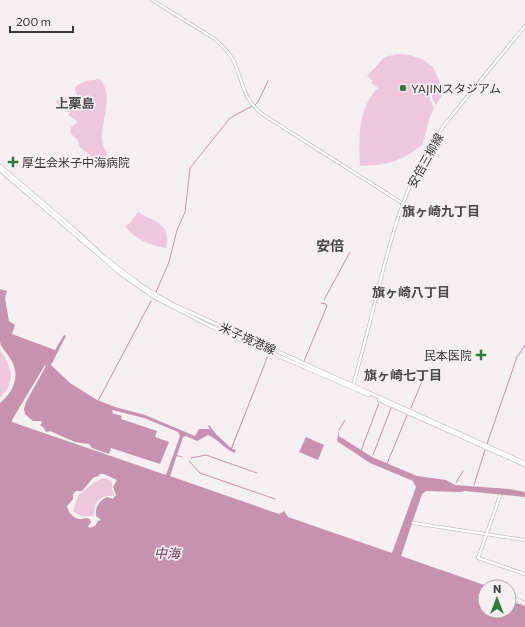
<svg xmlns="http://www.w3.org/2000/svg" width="525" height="627" font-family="Commissioner,'Noto Sans JP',sans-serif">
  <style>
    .green { fill: #edc8dc }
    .water { fill: #c792af; fill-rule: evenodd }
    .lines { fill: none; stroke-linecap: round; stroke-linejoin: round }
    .stream { stroke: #c792af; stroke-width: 1 }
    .secondary-casing { stroke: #b3aeb1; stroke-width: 3.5 }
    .primary-casing { stroke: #b3aeb1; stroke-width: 4 }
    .secondary { stroke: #fff; stroke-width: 2.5 }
    .primary { stroke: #fff; stroke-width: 3 }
    .poi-dot { fill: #317845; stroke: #f5eff2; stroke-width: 1.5 }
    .labels { text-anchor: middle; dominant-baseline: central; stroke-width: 3.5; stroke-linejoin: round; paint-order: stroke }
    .poi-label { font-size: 12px; fill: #393738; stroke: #f5eff2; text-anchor: start }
    .street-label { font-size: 12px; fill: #393738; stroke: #f5eff2 }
    .neighbourhood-label { font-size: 13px; font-weight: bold; fill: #4d484a; stroke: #f5eff2 }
    .water-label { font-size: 13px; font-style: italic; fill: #702f57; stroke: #f5eff2 }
    .quarter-label { font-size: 14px; font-weight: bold; fill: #4d484a; stroke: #f5eff2 }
  </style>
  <rect width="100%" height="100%" fill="#f5eff2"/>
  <g class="green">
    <path d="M397 54 409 55 422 59 433 67 440 83 444 88V92L436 105C433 101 431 96 432 91L430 90V100L434 108 430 117 422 145C400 162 388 165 360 166 359 139 357 109 378 88L371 83 373 81 367 76 385 57Z"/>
    <path d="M100 79C114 97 102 117 102 137 102 153 112 148 101 167L97 165 91 156 80 147 77 139 70 133 71 127 78 122 68 115 70 112 62 108 55 101 68 98 72 106 79 101 75 90 76 86 86 81Z"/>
    <path d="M138 212C154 222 172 223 166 248 150 245 134 239 125 226L130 223Z"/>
    <path d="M0 349C11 367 17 381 0 398Z"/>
    <path d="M104 478 112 481V489L114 493V496C101 494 93 502 94 516H81L74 512V507L78 495C87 490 94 480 104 478Z"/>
  </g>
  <g class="water">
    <path d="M0 289 7 291 5 298 9 321 15 325 12 334 55 350 64 335 66 336 51 365 70 383 97 400 115 407 145 415 195 436 199 429H210L208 426 209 425 216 434 231 448 267 357H268L233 446 232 449 236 450 235 453C224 449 218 439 208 435L197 441 186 436 183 437 170 476 279 514 284 511 288 517 392 553 416 487 413 481 370 463 337 441 339 430V436L372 457 417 476 446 480 455 485 509 489 525 492V497L465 491 461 492 426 491 422 494 401 556 490 587H485V611H509V594L514 595 513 602 525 606V627H0V403C13 393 21 375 11 360 8 354 1 348 0 342 0 325 0 306 0 289ZM45 365 46 366 26 402 24 409 25 414 33 421H41L42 423 40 425 44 428 46 432 50 431 75 442 89 444 92 448 109 454 111 448 160 464 169 442 155 437 157 431 121 419 122 416 111 413H113L112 410 144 418 178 432 180 436 166 475 12 422V420ZM100 474H104L117 480 113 487 116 495 113 499 107 497C99 501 95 507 96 516L101 520 98 521 95 526 89 528 88 526 91 523 90 519 86 518C77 522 69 515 67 506L73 499V494L76 491H82L93 478 98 476Z"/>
    <polygon points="306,437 324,445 318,460 299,452"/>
  </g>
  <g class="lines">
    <g class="stream">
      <polyline points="255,105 258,102 268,81"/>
      <polyline points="156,292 169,262 177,230 185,212 190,168 230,118 252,106"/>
      <polyline points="324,300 350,252"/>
      <polyline points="304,361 327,306 326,304 321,303"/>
      <polyline points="98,401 151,301"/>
      <polyline points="411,408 425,374"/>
      <polyline points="339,430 345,420"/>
      <polyline points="487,444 517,357 525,345"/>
      <polyline points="361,451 379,403"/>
      <polyline points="175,455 182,457"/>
      <polyline points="373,455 391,408"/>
      <polyline points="191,458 206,455 257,473"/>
      <polyline points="189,461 200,473 275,499"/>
      <polyline points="387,464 407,415"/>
      <polyline points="456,483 463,471"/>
      <polyline points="474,485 485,450"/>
    </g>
    <g class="secondary-casing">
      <g id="secondary">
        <path d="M152 0 215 39C221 45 227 50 232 58 244 80 240 96 262 114L402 203"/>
        <path d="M353 386C361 356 369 327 376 298 392 233 405 179 445 124L525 26"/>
        <polyline points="500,496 478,558 525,574"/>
        <polyline points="413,523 525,540"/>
        <polyline points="515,599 525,603"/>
      </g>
    </g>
    <g class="primary-casing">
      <g id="primary">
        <polyline points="0,166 76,231 104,257 142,286 172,304 525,463"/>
        <polyline points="0,170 120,273 154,297 214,328 369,395"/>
        <polyline points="379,400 525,465"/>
      </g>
    </g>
    <use href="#secondary" class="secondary"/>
    <use href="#primary" class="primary"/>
  </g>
  <g class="poi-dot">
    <circle cx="403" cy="88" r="4"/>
    <path d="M11 156h4v4h4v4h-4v4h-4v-4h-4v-4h4z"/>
    <path d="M479 349h4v4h4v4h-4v4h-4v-4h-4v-4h4z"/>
  </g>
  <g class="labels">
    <g class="poi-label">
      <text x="411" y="88">YAJINスタジアム</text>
      <text x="22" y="162">厚生会米子中海病院</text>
      <text x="472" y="355" text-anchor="end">民本医院</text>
    </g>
    <g class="street-label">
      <text transform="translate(425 160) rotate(-61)">安倍三柳線</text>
      <text transform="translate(248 338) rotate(24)">米子境港線</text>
    </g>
    <g class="neighbourhood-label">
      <text x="75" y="103">上栗島</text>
      <text x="441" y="211">旗ヶ崎九丁目</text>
      <text x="411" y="292">旗ヶ崎八丁目</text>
      <text x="403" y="375">旗ヶ崎七丁目</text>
    </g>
    <g class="water-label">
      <text x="167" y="553">中海</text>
    </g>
    <g class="quarter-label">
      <text x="330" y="245">安倍</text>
    </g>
  </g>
  <g transform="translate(497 599)"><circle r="19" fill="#f5eff2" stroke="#aaa5a8"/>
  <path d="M0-3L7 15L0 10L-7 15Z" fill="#317845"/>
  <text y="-6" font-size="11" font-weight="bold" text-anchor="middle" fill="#393738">N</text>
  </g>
  <path d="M10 26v6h63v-6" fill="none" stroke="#393738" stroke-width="2"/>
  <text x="16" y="26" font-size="12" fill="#393738" stroke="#f5eff2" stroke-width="3" paint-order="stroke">200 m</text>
</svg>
